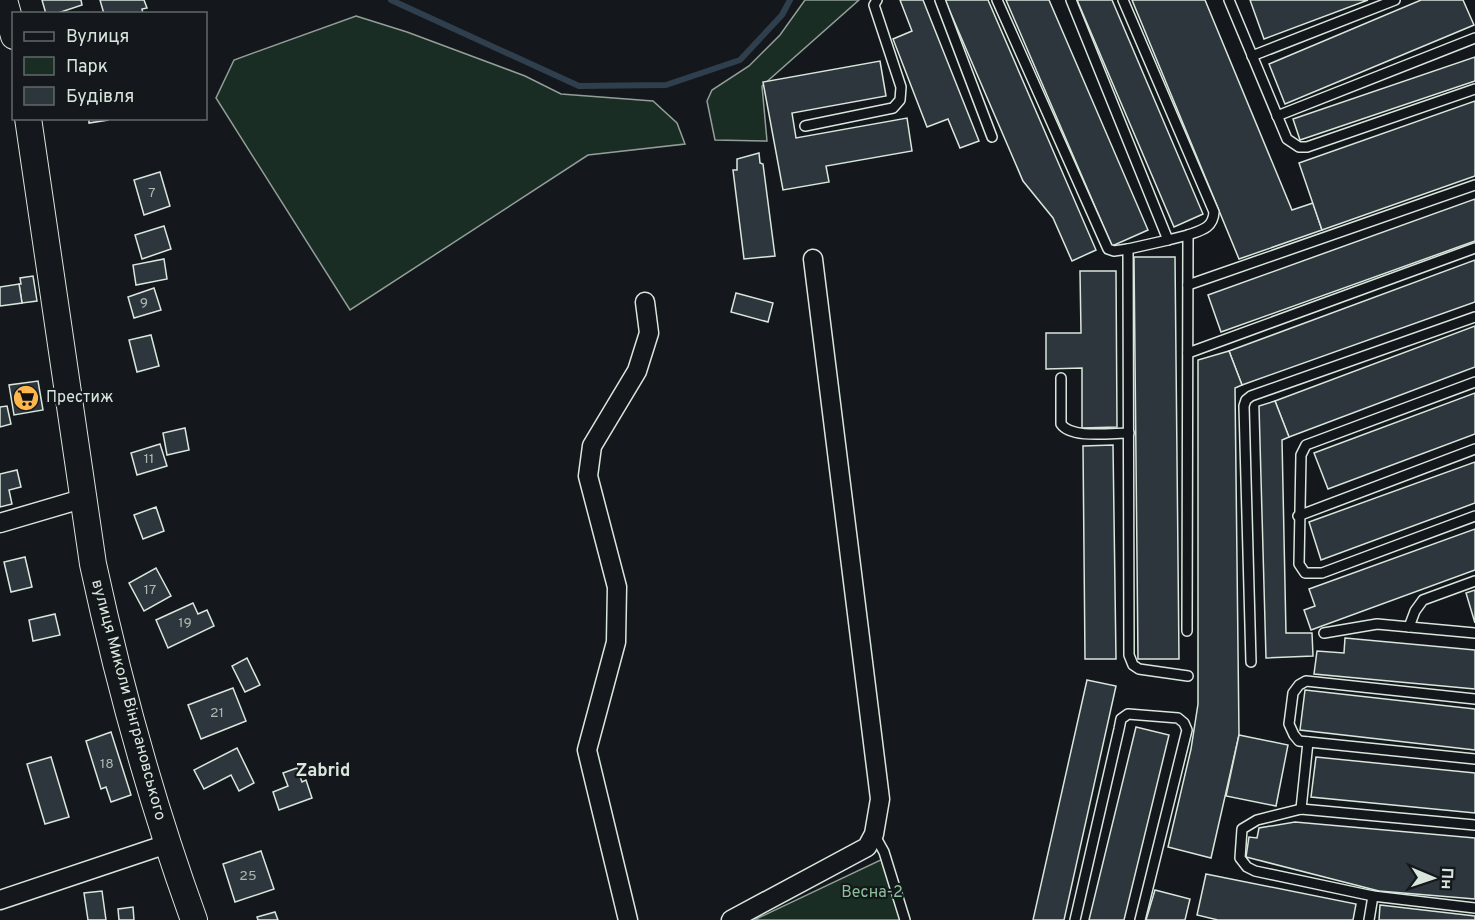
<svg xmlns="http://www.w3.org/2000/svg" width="1475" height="920" font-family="Overpass,sans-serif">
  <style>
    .green { fill: #1a2d24; stroke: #939e99; stroke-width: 1.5 }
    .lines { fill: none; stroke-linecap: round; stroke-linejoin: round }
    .stream { stroke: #2f3f4d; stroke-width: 6 }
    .building { fill: #2c363c; stroke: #d8e6dc; stroke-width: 1.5 }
    .service-casing { stroke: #d8e6dc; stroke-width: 12 }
    .minor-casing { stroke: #d8e6dc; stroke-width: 21 }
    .secondary-casing { stroke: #d8e6dc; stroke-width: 28 }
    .service { stroke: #14181c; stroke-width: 9 }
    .minor { stroke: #14181c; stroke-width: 18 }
    .secondary { stroke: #14181c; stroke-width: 26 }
    .labels { text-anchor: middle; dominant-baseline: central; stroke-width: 4.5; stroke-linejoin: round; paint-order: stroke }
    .number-label { font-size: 14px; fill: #adbab4 }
    .poi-label { font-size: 16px; fill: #d8e6dc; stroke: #14181c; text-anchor: start }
    .street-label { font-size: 16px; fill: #d8e6dc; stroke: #14181c }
    .park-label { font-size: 16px; fill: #8ac095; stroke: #14181c }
    .neighbourhood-label { font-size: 18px; font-weight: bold; fill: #d8e6dc; stroke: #14181c }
  </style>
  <rect width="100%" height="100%" fill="#14181c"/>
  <g class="green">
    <polygon points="805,0 859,0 762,86 767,141 715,140 707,101 712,90 749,66 780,35"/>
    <polygon points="356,16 407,32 525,76 561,94 653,101 677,123 685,144 588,155 350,310 216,98 234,60"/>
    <polygon points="889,856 907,920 754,920"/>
  </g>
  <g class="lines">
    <polyline class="stream" points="391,0 579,86 666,85 740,60 782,15 790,0"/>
  </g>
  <g class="building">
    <polygon points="42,0 81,0 82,5 55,14 46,14"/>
    <polygon points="100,0 144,0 147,8 142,9 143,14 104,14"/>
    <polygon points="900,0 923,0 979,141 960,148 948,119 927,127 893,39 912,31"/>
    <polygon points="945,0 988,0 1096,250 1072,261 1053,218 1023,181"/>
    <polygon points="1006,0 1049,0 1148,230 1112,246"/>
    <polygon points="1077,0 1112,0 1203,214 1174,227"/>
    <polygon points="1132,0 1205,0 1292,210 1313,203 1322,230 1239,259"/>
    <polygon points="1250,0 1368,0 1264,39"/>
    <polygon points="1421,0 1463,0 1474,25 1285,104 1269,64"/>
    <polygon points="1475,57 1475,81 1300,140 1293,119"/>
    <polygon points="880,61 886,96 792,113 796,138 907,118 912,151 826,166 829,182 783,190 763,82"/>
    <polygon points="1475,101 1475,176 1322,230 1299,163"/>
    <polygon points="89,118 108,118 108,120 89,123"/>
    <polygon points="759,153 760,163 763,164 775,256 744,259 733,170 737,170 737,159"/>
    <polygon points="160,172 170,206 144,215 134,180"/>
    <polygon points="1475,199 1475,241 1221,332 1208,295"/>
    <polygon points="164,226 171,249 142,259 135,235"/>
    <polygon points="1134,257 1175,257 1179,659 1138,659"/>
    <polygon points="164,259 167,279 136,285 133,265"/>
    <polygon points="1475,260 1475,302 1242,385 1229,351"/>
    <polygon points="1080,271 1116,271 1117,427 1082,428 1082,368 1046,369 1046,333 1081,333"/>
    <polygon points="33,276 37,301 22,303 19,284 21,284 20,278"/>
    <polygon points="19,284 22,303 0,306 0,287"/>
    <polygon points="154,288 161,310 134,318 128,297"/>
    <polygon points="736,293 773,303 768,322 731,312"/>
    <polygon points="1475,326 1475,367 1289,437 1275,401"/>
    <polygon points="151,335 159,366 137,372 129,340"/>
    <polygon points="1229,351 1242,385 1235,388 1239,735 1211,858 1168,847 1191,749 1198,704 1198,360"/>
    <polygon points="38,381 43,410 14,415 9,385"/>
    <polygon points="1475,393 1475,434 1328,489 1314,453"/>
    <polygon points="1275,401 1289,437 1282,440 1286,633 1312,633 1313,656 1266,658 1259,406"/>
    <polygon points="7,406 11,424 0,427 0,407"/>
    <polygon points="185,428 189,450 167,455 163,433"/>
    <polygon points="160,444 167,466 137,475 131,453"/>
    <polygon points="1113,445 1116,659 1085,659 1083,446"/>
    <polygon points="1475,462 1475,503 1321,560 1309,522"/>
    <polygon points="17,470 21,487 9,490 12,504 0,507 0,474"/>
    <polygon points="156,507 164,531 143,539 134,515"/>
    <polygon points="1475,529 1475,570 1311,630 1304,610 1315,606 1309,589"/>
    <polygon points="25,557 32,587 11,592 4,562"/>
    <polygon points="156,568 171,596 144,611 129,583"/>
    <polygon points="1475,590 1475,623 1466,593"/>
    <polygon points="193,603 198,614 207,610 214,626 168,648 156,620"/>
    <polygon points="55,614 60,635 33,641 29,620"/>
    <polygon points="1345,638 1475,650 1475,689 1314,674 1317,651 1344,653"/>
    <polygon points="247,658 260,685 245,692 232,666"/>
    <polygon points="1087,680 1116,686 1064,920 1033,920"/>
    <polygon points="233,688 246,721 201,739 188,705"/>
    <polygon points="1305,690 1475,709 1475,750 1300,730"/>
    <polygon points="1136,727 1169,735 1124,920 1089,920"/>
    <polygon points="111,732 131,795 111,802 106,787 101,789 86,741"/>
    <polygon points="1239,735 1288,745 1276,806 1226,796"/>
    <polygon points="237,748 254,783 239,791 231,775 204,789 194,770"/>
    <polygon points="51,757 69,817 45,824 27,764"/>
    <polygon points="1316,757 1475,773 1475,813 1311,797"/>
    <polygon points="297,768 302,782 306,780 312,798 279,810 273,792 288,786 283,773"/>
    <polygon points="1295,822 1475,838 1475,899 1379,891 1246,857 1249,837 1257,838 1259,828"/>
    <polygon points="261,851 274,889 235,902 223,864"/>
    <polygon points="1206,874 1356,904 1353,920 1218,920 1197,915"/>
    <polygon points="1155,890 1190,899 1185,920 1146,920"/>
    <polygon points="102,891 106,920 88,920 84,893"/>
    <polygon points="1380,905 1475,916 1475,920 1379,920"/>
    <polygon points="133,907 134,920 119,920 118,909"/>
    <polygon points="275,912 278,920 258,920 257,917"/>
  </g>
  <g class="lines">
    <g class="service-casing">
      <g id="service">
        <polyline points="940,0 992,137"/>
        <polyline points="997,0 1108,249 1114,251 1128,249"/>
        <polyline points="1071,0 1168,240 1188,235 1187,631"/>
        <path d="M1123 0 1214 212C1213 228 1202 230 1188 235"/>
        <polyline points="1229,0 1287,139 1299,147 1307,147 1475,89"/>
        <polyline points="1252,56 1395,0"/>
        <polyline points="1277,116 1475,38"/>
        <polyline points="805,126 893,108 900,100 901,87 874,5 877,0"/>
        <polyline points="1168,240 1128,249 1129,655 1133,665 1139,669 1188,676"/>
        <polyline points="1188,285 1475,185"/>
        <polyline points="1188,353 1475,248"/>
        <path d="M1061 378V424C1071 439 1111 433 1129 433"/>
        <polyline points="1475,382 1306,445 1301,455 1299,564 1305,573 1322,573 1475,516"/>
        <polyline points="1298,516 1475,449"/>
        <polyline points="1409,627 1415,611 1423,600 1475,581"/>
        <polyline points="1324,633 1377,624 1475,633"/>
        <polyline points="1251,662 1244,406 1246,400 1251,396 1475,317"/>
        <polyline points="1475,699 1306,681 1299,685 1293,693 1289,724 1294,735 1299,741 1475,759"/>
        <polyline points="1301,809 1308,742"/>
        <polyline points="1475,825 1301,809 1257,820 1242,829 1240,858 1247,867 1255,871 1373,896 1475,908"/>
        <polyline points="874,834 884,852 905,920"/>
        <polyline points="1075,920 1119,729 1121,719 1128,714 1178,718 1184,723 1187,730 1140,920"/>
        <polyline points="1369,920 1373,896"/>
      </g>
    </g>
    <g class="minor-casing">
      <g id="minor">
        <polyline points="0,523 85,498"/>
        <polyline points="0,900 167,844"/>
        <polyline points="628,920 587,750 616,642 617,587 588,476 592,446 637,371 649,333 645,302"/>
        <polyline points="731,920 867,847 874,834 880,799 813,259"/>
      </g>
    </g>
    <g class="secondary-casing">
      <g id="secondary">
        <polyline points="4,0 14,36"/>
        <path d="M28 118 93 564C119 685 152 804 194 920"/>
      </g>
    </g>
    <use href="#service" class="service"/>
    <use href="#minor" class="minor"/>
    <use href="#secondary" class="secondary"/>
  </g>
  <defs>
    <g id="supermarket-disc" transform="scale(1.35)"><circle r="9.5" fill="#ffb74d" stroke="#14181c"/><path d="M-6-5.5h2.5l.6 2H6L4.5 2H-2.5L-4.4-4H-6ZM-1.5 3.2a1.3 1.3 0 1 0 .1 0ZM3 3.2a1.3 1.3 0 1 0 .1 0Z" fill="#111"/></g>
  </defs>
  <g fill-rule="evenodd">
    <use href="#supermarket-disc" x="26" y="398"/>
  </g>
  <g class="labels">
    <g class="number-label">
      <text x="152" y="193">7</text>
      <text x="144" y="303">9</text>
      <text x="149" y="459">11</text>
      <text x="150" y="590">17</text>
      <text x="185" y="623">19</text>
      <text x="217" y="713">21</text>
      <text x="107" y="764">18</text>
      <text x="248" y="876">25</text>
    </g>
    <g class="poi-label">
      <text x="46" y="398">Престиж</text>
    </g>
    <g class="street-label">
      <text transform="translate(128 700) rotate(75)">вулиця Миколи Вінграновського</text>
    </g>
    <g class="park-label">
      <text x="872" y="893">Весна-2</text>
    </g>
    <g class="neighbourhood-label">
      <text x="323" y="771">Zabrid</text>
    </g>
  </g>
  <rect x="12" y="12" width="195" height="108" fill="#14181c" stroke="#626a69" stroke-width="1.5"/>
  <rect x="24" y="32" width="30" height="9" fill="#14181c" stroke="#626a69" stroke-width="1.5"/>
  <text x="66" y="42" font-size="18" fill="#d8e6dc">Вулиця</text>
  <rect x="24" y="57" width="30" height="18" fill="#1a2d24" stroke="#626a69" stroke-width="1.5"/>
  <text x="66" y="72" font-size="18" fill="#d8e6dc">Парк</text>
  <rect x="24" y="87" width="30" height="18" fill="#2c363c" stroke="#626a69" stroke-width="1.5"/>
  <text x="66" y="102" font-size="18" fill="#d8e6dc">Будівля</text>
  <g transform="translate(1433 878) rotate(92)" stroke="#14181c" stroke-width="4.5" paint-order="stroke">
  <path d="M0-4.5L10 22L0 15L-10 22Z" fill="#d8e6dc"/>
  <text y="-9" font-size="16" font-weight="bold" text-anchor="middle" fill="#d8e6dc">Пн</text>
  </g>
</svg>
